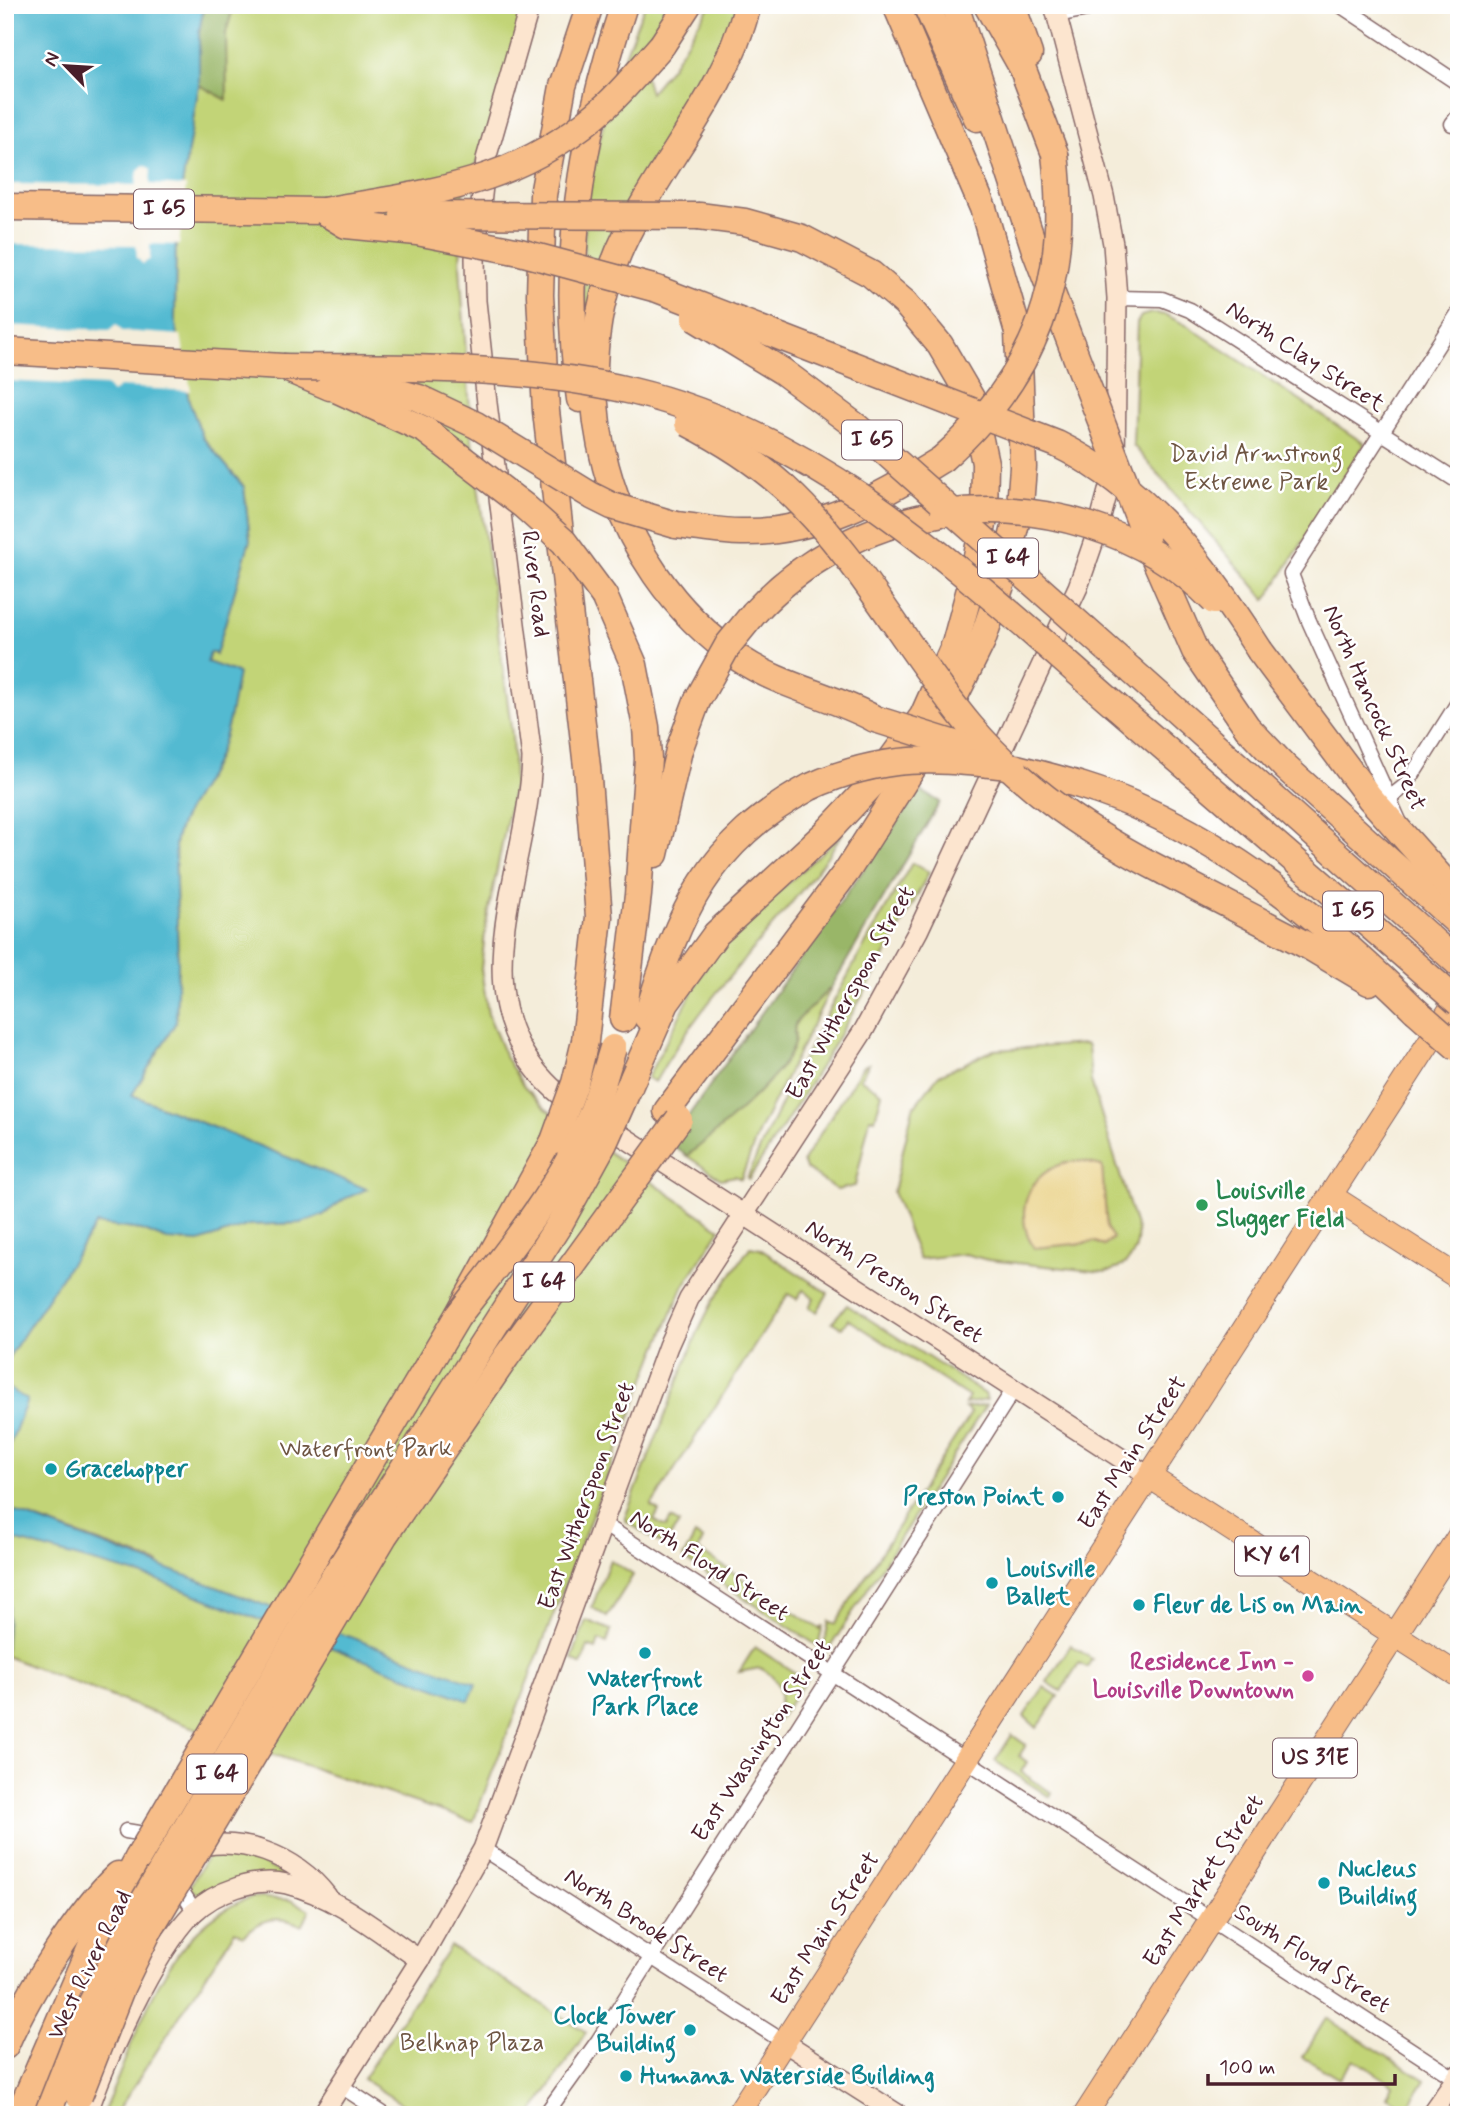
<svg xmlns="http://www.w3.org/2000/svg" width="1464" height="2120" font-family="Mynerve,sans-serif">
  <style>
    .green { fill: #c2d477; stroke: #867a51; stroke-width: 2 }
    .forest { fill: #99b668; stroke: #726a4a; stroke-width: 2 }
    .sand { fill: #eeda9e; stroke: #9c7c64; stroke-width: 2 }
    .water { fill: #53bad1; stroke: #4e6c7e; stroke-width: 2 }
    .pier { fill: #f4edda }
    .lines { fill: none; stroke-linecap: round; stroke-linejoin: round }
    .street-casing { stroke: #866768; stroke-width: 17 }
    .secondary-casing { stroke: #866768; stroke-width: 22 }
    .primary-casing { stroke: #866768; stroke-width: 25 }
    .highway-casing { stroke: #866768; stroke-width: 29 }
    .street { stroke: #fff; stroke-width: 14 }
    .secondary { stroke: #fce5cf; stroke-width: 19 }
    .primary { stroke: #f7bd88; stroke-width: 23 }
    .highway { stroke: #f7bd88; stroke-width: 26 }
    .highway-bridge-casing { stroke: #866768; stroke-width: 29; stroke-linecap: butt }
    .highway-bridge { stroke: #f7bd88; stroke-width: 26 }
    .leisure-dot { fill: #2e9e5b; stroke: #fff; stroke-width: 2.5 }
    .culture-dot { fill: #0f9aa8; stroke: #fff; stroke-width: 2.5 }
    .hotel-dot { fill: #d1479c; stroke: #fff; stroke-width: 2.5 }
    .labels { text-anchor: middle; dominant-baseline: central; stroke-width: 5; stroke-linejoin: round; paint-order: stroke }
    .shield { fill: #fff; stroke: #80626b; stroke-width: 2 }
    .shield-label { font-size: 23px; font-weight: bold; fill: #4a1f2b }
    .street-label { font-size: 24px; fill: #4a1f2b; stroke: #fff }
    .park-label { font-size: 24px; fill: #6e5542; stroke: #fff }
    .leisure-label { font-size: 24px; font-weight: bold; fill: #27864d; stroke: #fff; text-anchor: start }
    .culture-label { font-size: 24px; font-weight: bold; fill: #0d838f; stroke: #fff; text-anchor: start }
    .hotel-label { font-size: 24px; font-weight: bold; fill: #b23c85; stroke: #fff; text-anchor: end }
  </style>
  <rect width="100%" height="100%" fill="#fff"/>
  <filter id="ink" filterUnits="userSpaceOnUse"><feTurbulence type="fractalNoise" baseFrequency=".0143" numOctaves="2"/><feDisplacementMap in="SourceGraphic" scale="14" xChannelSelector="R" yChannelSelector="G"/><feConvolveMatrix kernelMatrix="1 2 1 2 8 2 1 2 1" color-interpolation-filters="sRGB"/></filter>
  <filter id="wash" filterUnits="userSpaceOnUse"><feTurbulence type="fractalNoise" baseFrequency=".00686" numOctaves="4" result="noise"/><feDisplacementMap in="SourceGraphic" scale="28" xChannelSelector="R" yChannelSelector="G"/><feGaussianBlur stdDeviation="1.57" result="paint"/><feColorMatrix in="noise" values="0 0 0 0 0 0 0 0 0 0 0 0 0 0 0 0 0 1.4 0 .05"/><feComposite in="paint" operator="in"/></filter>
  <g filter="url(#wash)">
    <rect width="100%" height="100%" fill="#f4edda"/>
    <g class="green">
      <path d="M204 5H530L498 115 463 192 460 266 472 441 512 734 514 785 486 924 481 969 488 1014 506 1058 524 1087 546 1109 720 1229 683 1287 655 1353 473 1822 183 1724 5 1656 13 1540 160 1564 5 1508V1457L27 1400 5 1386V1363L96 1224 141 1230 184 1242 249 1225 301 1223 323 1215 344 1199 366 1189 132 1095 176 1022 178 964 175 844C180 813 202 791 215 762 228 734 232 703 237 673L207 662 210 652 216 654 250 540 244 487 203 438 189 401 175 319 176 222 199 85Z"/>
      <path d="M645 5H674L638 53 650 93 671 67 710 5H738L734 20 587 324C573 215 602 105 645 5Z"/>
      <polygon points="1151,313 1166,315 1188,326 1365,444 1266,600 1133,445 1137,323 1141,316"/>
      <path d="M843 833C787 920 706 990 655 1082L647 1078 706 966 732 934Z"/>
      <path d="M912 863 929 872C876 979 814 1080 749 1179L747 1178C794 1069 852 966 912 863Z"/>
      <path d="M832 986 759 1131 741 1179 735 1176 721 1179 687 1156C712 1136 787 1074 794 1043 796 1035 792 1030 796 1022Z"/>
      <path d="M1085 1044 1088 1046 1091 1081 1137 1230C1140 1253 1126 1270 1103 1272L988 1260 965 1254 919 1259 893 1192 913 1108 939 1075 994 1050Z"/>
      <polygon points="869,1064 860,1079 882,1093 875,1119 870,1118 855,1186 837,1190 806,1169 803,1161 863,1066"/>
      <polygon points="750,1247 760,1249 828,1293 817,1312 809,1307 814,1298 803,1290 797,1299 788,1294 651,1506 659,1511 654,1520 666,1527 671,1519 679,1524 663,1545 626,1521 626,1515 699,1329 712,1303"/>
      <polygon points="847,1305 985,1394 987,1400 965,1404 969,1397 848,1319 842,1328 832,1322"/>
      <polygon points="986,1405 827,1652 823,1650 829,1621 835,1624 971,1413 965,1408"/>
      <polygon points="695,1535 703,1540 698,1550 820,1629 823,1625 818,1646 683,1558"/>
      <polygon points="610,1560 633,1575 607,1617 592,1607"/>
      <polygon points="586,1620 611,1630 607,1643 599,1640 596,1649 588,1646 581,1665 572,1659"/>
      <polygon points="1071,1645 1092,1659 1087,1667 1079,1663 1061,1691 1047,1682"/>
      <path d="M755 1647 806 1680 776 1723 768 1718C789 1704 781 1678 760 1668L739 1672Z"/>
      <polygon points="1044,1687 1058,1696 1037,1728 1024,1716"/>
      <polygon points="1012,1735 1026,1745 1019,1756 1027,1762 1021,1772 1052,1793 1050,1797 995,1761"/>
      <polygon points="208,1855 255,1859 294,1880 200,1895 189,1888"/>
      <path d="M252 1897 290 1900 310 1910 302 1926C281 1914 260 1918 244 1936L235 1931 115 2115H102C138 2037 162 1927 252 1897Z"/>
      <polygon points="450,1946 586,2032 531,2115 419,2115 363,2079"/>
      <polygon points="1326,2018 1425,2080 1407,2109 1387,2096 1393,2085 1354,2059 1339,2079 1303,2057"/>
    </g>
    <g class="forest">
      <polygon points="204,5 234,5 226,33 227,100 199,85 199,32"/>
      <path d="M920 790 940 802 832 986 796 1022C792 1030 796 1035 794 1043 787 1074 712 1136 687 1156L669 1143Z"/>
    </g>
    <path class="sand" d="M1080 1161 1102 1166 1107 1229 1113 1238 1104 1246 1096 1242 1034 1248C1009 1209 1033 1162 1080 1161Z"/>
    <g class="water">
      <path d="M5 5H204L199 32V85L176 222 175 319 189 401 203 438 244 487 250 540 216 654 210 652 207 662 238 673C232 703 228 734 215 762 202 791 180 813 175 844L178 964 176 1022 132 1095 367 1189 344 1199 323 1215 301 1223 249 1225 199 1242 167 1240 141 1230 96 1224 5 1363Z"/>
      <polygon points="5,1386 27,1400 5,1457"/>
      <polygon points="5,1508 476,1684 469,1701 155,1579 14,1540 5,1648"/>
    </g>
    <g class="pier">
      <polygon points="144,165 151,169 150,184 186,186 179,245 150,244 150,259 143,264 137,258 136,245 5,244 5,184 136,185 138,170"/>
      <polygon points="116,324 122,331 181,335 191,391 119,387 112,393 106,386 5,381 5,325 109,330"/>
    </g>
  </g>
  <g filter="url(#ink)">
    <g class="lines">
      <g class="street-casing">
        <g id="street">
          <polyline points="1340,5 1459,84"/>
          <polyline points="1057,15 1108,5"/>
          <polyline points="1452,124 1459,115"/>
          <polyline points="1117,298 1162,299 1190,310 1459,482"/>
          <polyline points="1391,797 1406,785 1459,701"/>
          <polyline points="1400,823 1309,621 1291,574 1459,312"/>
          <polyline points="603,1524 1459,2081"/>
          <polyline points="126,1831 138,1833 149,1847"/>
          <polyline points="483,1849 784,2042"/>
          <polyline points="174,1879 195,1912"/>
          <polyline points="341,2086 385,2115"/>
          <polyline points="545,2115 598,2041 1014,1389"/>
        </g>
      </g>
      <g class="secondary-casing">
        <g id="secondary">
          <path d="M530 5 486 159 475 258 476 301 487 403 532 758C528 878 449 1006 565 1099L1150 1477"/>
          <path d="M189 1849C240 1834 295 1855 327 1896"/>
          <polyline points="784,2042 899,2115"/>
          <path d="M87 2115C104 2063 155 1951 193 1913 216 1891 255 1877 287 1884 336 1896 379 1932 420 1960"/>
          <polyline points="322,2115 420,1960 483,1849 668,1346 689,1299 864,1030 918,931 1078,587 1097,532 1115,465 1117,298 1113,244 1104,196 1054,5"/>
          <polyline points="1430,2115 1459,2074"/>
        </g>
      </g>
      <g class="primary-casing">
        <g id="primary">
          <polyline points="1331,1196 1459,1278"/>
          <polyline points="1150,1477 1459,1676"/>
          <polyline points="737,2115 1459,996"/>
          <polyline points="1085,2115 1459,1536"/>
        </g>
      </g>
      <g class="highway-casing">
        <g id="highway">
          <path d="M748 5C723 97 668 152 627 234 554 379 606 568 740 659 782 687 831 695 875 719"/>
          <polyline points="926,5 977,118"/>
          <polyline points="955,5 1034,247 1072,346"/>
          <polyline points="987,5 1022,67 1055,154"/>
          <polyline points="1012,5 1029,54"/>
          <polyline points="662,45 688,5"/>
          <polyline points="5,207 323,211"/>
          <polyline points="5,351 283,367 330,387"/>
          <path d="M580 399C560 264 581 134 624 5"/>
          <path d="M676 525C697 527 719 532 741 532 815 534 881 497 942 459"/>
          <polyline points="1147,541 1195,651 1247,727 1285,767 1459,924"/>
          <polyline points="604,596 634,665 646,727 648,759 638,895 623,1019"/>
          <path d="M754 613C802 560 867 526 938 514"/>
          <polyline points="1260,651 1370,798 1459,898"/>
          <polyline points="1132,671 1459,964"/>
          <polyline points="1116,706 1248,820"/>
          <path d="M1017 768C1060 779 1103 790 1143 809 1245 855 1336 932 1415 1010"/>
          <polyline points="655,854 679,750 697,701"/>
          <polyline points="1165,872 1310,947 1369,982"/>
          <path d="M647 1017C679 911 708 842 810 787"/>
          <polyline points="585,1041 599,917 587,767 546,411 540,295 543,195 563,86 590,5"/>
          <polyline points="629,1087 666,1003 716,934 827,832 877,779 923,716 955,644 973,578 984,519 985,463 971,398 940,345 905,303 871,274 802,238 745,222 699,216"/>
          <polyline points="667,1111 847,871 942,722 982,641 1001,585 1020,506 1023,467 1018,332 983,208 896,5"/>
          <polyline points="371,1461 457,1317 554,1141"/>
          <path d="M5 2046C26 1996 78 1912 118 1875"/>
          <polyline points="19,2115 92,1945 138,1858"/>
        </g>
      </g>
      <use href="#street" class="street"/>
      <use href="#secondary" class="secondary"/>
      <use href="#primary" class="primary"/>
      <use href="#highway" class="highway"/>
      <g class="highway-bridge-casing">
        <g id="highway-bridge">
          <path d="M323 211 346 225 417 232 520 252 657 289 1057 444C1149 489 1206 567 1260 651"/>
          <path d="M323 211C433 192 522 184 608 104 627 86 644 65 662 45"/>
          <polyline points="403,215 699,216"/>
          <polyline points="695,318 782,371 857,427 1132,671"/>
          <polyline points="1072,346 1146,537"/>
          <path d="M283 367C399 368 518 364 632 391 826 437 971 580 1116 706"/>
          <polyline points="330,387 367,384 419,398 476,425 592,496 612,506 676,525"/>
          <polyline points="338,390 425,430 524,506 564,542 604,596"/>
          <path d="M688 423C723 441 756 462 785 488 860 557 906 650 971 727 1026 791 1091 834 1165 872"/>
          <path d="M942 459C1038 375 1070 279 1055 154"/>
          <path d="M944 513C1039 500 1146 530 1214 601"/>
          <polyline points="697,701 728,645 754,613"/>
          <polyline points="875,719 977,751"/>
          <path d="M810 787C882 754 938 757 1014 767"/>
          <polyline points="1248,820 1459,1003"/>
          <polyline points="1415,1010 1459,1049"/>
          <polyline points="554,1141 575,1083 585,1041"/>
          <path d="M457 1317C503 1257 555 1195 587 1125 598 1101 605 1073 613 1048"/>
          <polyline points="138,1858 371,1461"/>
          <polyline points="79,2096 122,1986 149,1930 384,1536 506,1357 679,1119"/>
          <polyline points="47,2115 90,2006 146,1897 316,1605 560,1223 604,1143 629,1087"/>
        </g>
      </g>
      <use href="#highway-bridge" class="highway-bridge"/>
    </g>
  </g>
  <circle class="leisure-dot" cx="1202" cy="1205" r="7"/>
  <g class="culture-dot">
    <circle cx="51" cy="1469" r="7"/>
    <circle cx="1058" cy="1497" r="7"/>
    <circle cx="992" cy="1583" r="7"/>
    <circle cx="1139" cy="1605" r="7"/>
    <circle cx="645" cy="1653" r="7"/>
    <circle cx="1324" cy="1883" r="7"/>
    <circle cx="690" cy="2030" r="7"/>
    <circle cx="626" cy="2076" r="7"/>
  </g>
  <circle class="hotel-dot" cx="1308" cy="1676" r="7"/>
  <g class="labels">
    <g class="shield">
      <rect x="134" y="189.5" width="60" height="39" rx="5"/>
      <rect x="842" y="420.5" width="60" height="39" rx="5"/>
      <rect x="978" y="538.5" width="60" height="39" rx="5"/>
      <rect x="1323" y="891.5" width="60" height="39" rx="5"/>
      <rect x="514" y="1262.5" width="60" height="39" rx="5"/>
      <rect x="1235" y="1536.5" width="74" height="39" rx="5"/>
      <rect x="1273" y="1738.5" width="84" height="39" rx="5"/>
      <rect x="187" y="1754.5" width="60" height="39" rx="5"/>
    </g>
    <g class="shield-label">
      <text x="164" y="209">I 65</text>
      <text x="872" y="440">I 65</text>
      <text x="1008" y="558">I 64</text>
      <text x="1353" y="911">I 65</text>
      <text x="544" y="1282">I 64</text>
      <text x="1272" y="1556">KY 61</text>
      <text x="1315" y="1758">US 31E</text>
      <text x="217" y="1774">I 64</text>
    </g>
    <g class="street-label">
      <text transform="translate(1305 357) rotate(33)">North Clay Street</text>
      <text transform="translate(535 584) rotate(83)">River Road</text>
      <text transform="translate(1374 708) rotate(66)">North Hancock Street</text>
      <text transform="translate(851 993) rotate(-61)">East Witherspoon Street</text>
      <text transform="translate(894 1282) rotate(33)">North Preston Street</text>
      <text transform="translate(1133 1453) rotate(-57)">East Main Street</text>
      <text transform="translate(587 1496) rotate(-70)">East Witherspoon Street</text>
      <text transform="translate(709 1566) rotate(33)">North Floyd Street</text>
      <text transform="translate(762 1741) rotate(-57)">East Washington Street</text>
      <text transform="translate(1204 1881) rotate(-57)">East Market Street</text>
      <text transform="translate(646 1926) rotate(33)">North Brook Street</text>
      <text transform="translate(826 1929) rotate(-57)">East Main Street</text>
      <text transform="translate(1312 1959) rotate(33)">South Floyd Street</text>
      <text transform="translate(90 1965) rotate(-64)">West River Road</text>
    </g>
    <g class="park-label">
      <text x="1256" y="454">David Armstrong<tspan x="1256" dy="28">Extreme Park</tspan></text>
      <text x="366" y="1449">Waterfront Park</text>
      <text x="472" y="2043">Belknap Plaza</text>
    </g>
    <g class="leisure-label">
      <text x="1216" y="1191">Louisville<tspan x="1216" dy="28">Slugger Field</tspan></text>
    </g>
    <g class="culture-label">
      <text x="65" y="1469">Gracehopper</text>
      <text x="1044" y="1497" text-anchor="end">Preston Point</text>
      <text x="1006" y="1569">Louisville<tspan x="1006" dy="28">Ballet</tspan></text>
      <text x="1153" y="1605">Fleur de Lis on Main</text>
      <text x="645" y="1679" text-anchor="middle">Waterfront<tspan x="645" dy="28">Park Place</tspan></text>
      <text x="1338" y="1869">Nucleus<tspan x="1338" dy="28">Building</tspan></text>
      <text x="676" y="2016" text-anchor="end">Clock Tower<tspan x="676" dy="28">Building</tspan></text>
      <text x="640" y="2076">Humana Waterside Building</text>
    </g>
    <g class="hotel-label">
      <text x="1294" y="1662">Residence Inn -<tspan x="1294" dy="28">Louisville Downtown</tspan></text>
    </g>
  </g>
  <rect width="1464" height="2120" fill="none" stroke="#fff" stroke-width="28"/>
  <g transform="translate(66 66) rotate(295)" stroke="#ffffff" stroke-width="5" paint-order="stroke">
  <path d="M0-5L12 26L0 18L-12 26Z" fill="#4a1f2b"/>
  <text y="-10" font-size="19" font-weight="bold" text-anchor="middle" fill="#4a1f2b">N</text>
  </g>
  <path d="M1208 2074v10h187v-10" fill="none" stroke="#4a1f2b" stroke-width="3.5"/>
  <text x="1219" y="2074" font-size="21" fill="#4a1f2b" stroke="#ffffff" stroke-width="5" paint-order="stroke">100 m</text>
</svg>
